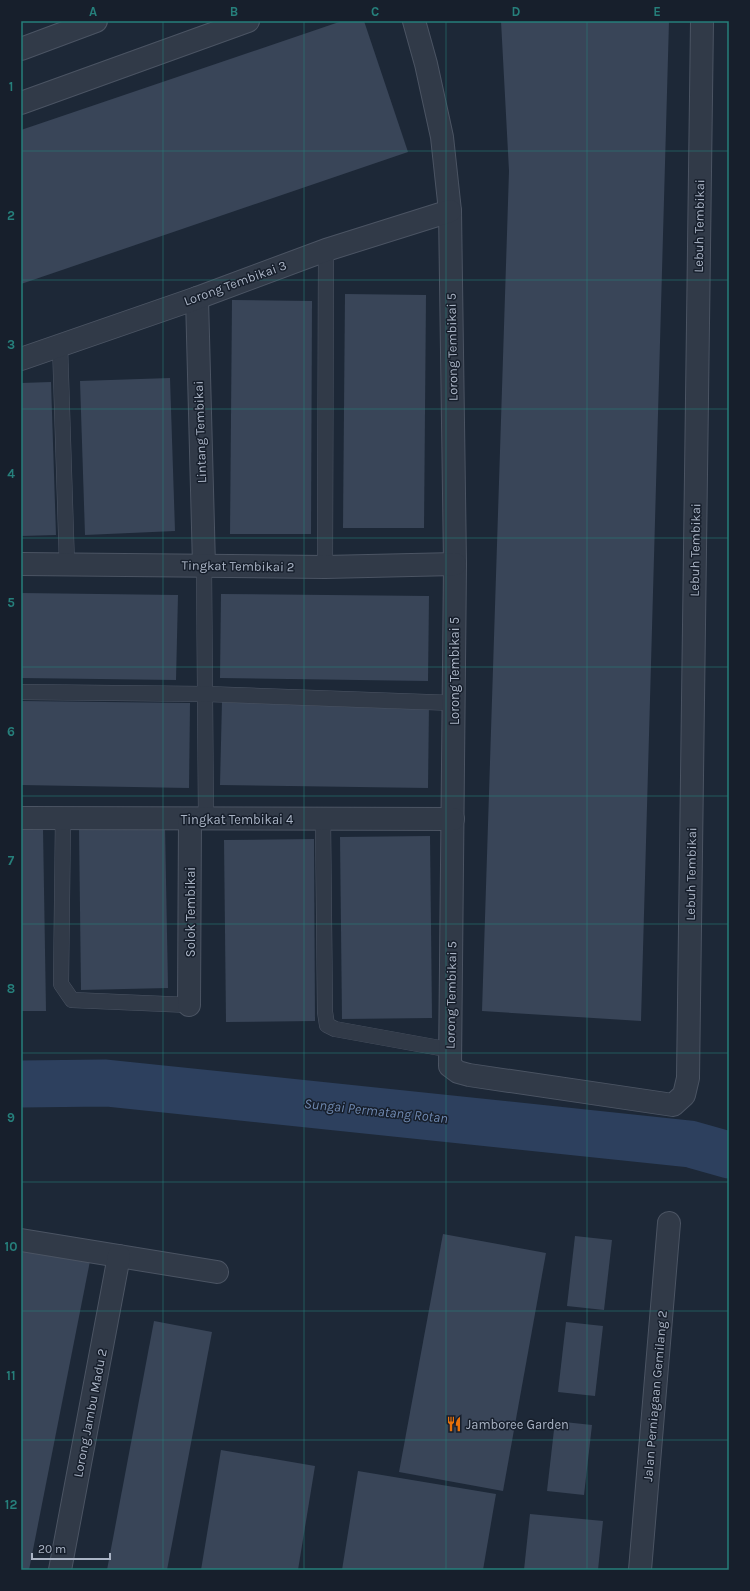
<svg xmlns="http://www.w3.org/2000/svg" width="750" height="1591" font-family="Karla,sans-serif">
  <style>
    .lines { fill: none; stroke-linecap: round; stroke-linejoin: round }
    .river { stroke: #2d405e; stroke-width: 47 }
    .building { fill: #394558 }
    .service-casing { stroke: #4b5463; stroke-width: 16 }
    .minor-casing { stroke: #4b5463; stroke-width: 24 }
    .tertiary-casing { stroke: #4b5463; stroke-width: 24 }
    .service { stroke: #313a48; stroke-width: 15 }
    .minor { stroke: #313a48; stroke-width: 22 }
    .tertiary { stroke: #313a48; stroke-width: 22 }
    .grid { fill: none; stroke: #267f7b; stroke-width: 1; stroke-opacity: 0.55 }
    .labels { text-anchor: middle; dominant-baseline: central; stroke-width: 3; stroke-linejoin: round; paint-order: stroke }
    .street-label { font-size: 13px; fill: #aab4c5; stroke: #171f2c }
    .poi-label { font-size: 13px; fill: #aab4c5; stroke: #171f2c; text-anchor: start }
    .water-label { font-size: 14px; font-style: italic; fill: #6f89b1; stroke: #171f2c }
    .neatline { fill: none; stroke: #267f7b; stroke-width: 1.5 }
    .grid-label { font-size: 13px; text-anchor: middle; font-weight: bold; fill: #267f7b }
  </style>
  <rect width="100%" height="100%" fill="#1d2837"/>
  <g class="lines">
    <polyline class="river" points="21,1084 106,1083 690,1144 729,1155"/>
  </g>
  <g class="building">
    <polygon points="342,21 364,21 408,152 21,284 21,130"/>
    <polygon points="501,21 669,21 641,1021 482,1011 509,171"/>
    <polygon points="345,294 426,295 424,528 343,528"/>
    <polygon points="232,300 312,301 311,534 230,534"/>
    <polygon points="170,378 175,531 85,535 80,381"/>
    <polygon points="51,382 56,535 21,536 21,383"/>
    <polygon points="21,593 178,595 176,680 21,678"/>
    <polygon points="221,594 429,596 428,681 220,678"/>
    <polygon points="21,701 190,703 189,788 21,785"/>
    <polygon points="222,701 429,703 428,788 220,785"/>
    <polygon points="165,826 168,988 81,990 79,828"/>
    <polygon points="43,829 46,1011 21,1011 21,830"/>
    <polygon points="430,836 432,1018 342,1019 340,837"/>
    <polygon points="314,839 315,1021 226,1022 224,840"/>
    <polygon points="443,1234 546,1253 503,1491 399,1472"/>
    <polygon points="575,1236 612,1240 604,1310 567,1306"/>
    <polygon points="21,1247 90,1261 29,1570 21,1570"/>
    <polygon points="154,1321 212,1332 167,1570 107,1570"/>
    <polygon points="566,1322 603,1326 595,1396 558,1392"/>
    <polygon points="555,1421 592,1425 584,1495 547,1491"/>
    <polygon points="221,1450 315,1466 298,1570 201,1570"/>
    <polygon points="358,1471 496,1494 483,1570 342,1570"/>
    <polygon points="530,1514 603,1521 598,1570 524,1570"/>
  </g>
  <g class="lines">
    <g class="service-casing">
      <g id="service">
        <polyline points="60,345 67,565"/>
        <polyline points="204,566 206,819"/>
        <polyline points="325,567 326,250"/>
        <polyline points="21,692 206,694 454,703"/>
        <polyline points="63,817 61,984 72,1000 189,1005"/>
        <polyline points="323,818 325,1012 327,1025 335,1029 451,1050"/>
      </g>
    </g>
    <g class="minor-casing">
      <g id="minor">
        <polyline points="414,21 426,64 442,137 450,211 455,564 450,1066 458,1072 469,1075 673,1105 684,1095 688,1078 702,21"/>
        <polyline points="21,103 248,21"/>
        <polyline points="197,298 204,566"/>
        <polyline points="21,359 197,298 326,250 450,211"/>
        <polyline points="21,564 325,567 455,564"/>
        <polyline points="21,818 453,819"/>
        <polyline points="189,1005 190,819"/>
        <polyline points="21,1240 217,1272"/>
        <polyline points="60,1570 119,1256"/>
        <polyline points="640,1570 669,1223"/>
      </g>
    </g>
    <g class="tertiary-casing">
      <polyline id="tertiary" points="21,49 96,21"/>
    </g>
    <use href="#service" class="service"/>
    <use href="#minor" class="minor"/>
    <use href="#tertiary" class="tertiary"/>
  </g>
  <path class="grid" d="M163 21V1570M304 21V1570M446 21V1570M587 21V1570M21 151H729M21 280H729M21 409H729M21 538H729M21 667H729M21 796H729M21 924H729M21 1053H729M21 1182H729M21 1311H729M21 1440H729"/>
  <defs>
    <g id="restaurant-bare" transform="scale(1.2)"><path d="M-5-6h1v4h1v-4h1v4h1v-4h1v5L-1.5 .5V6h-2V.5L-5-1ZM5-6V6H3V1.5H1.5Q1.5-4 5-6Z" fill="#e8710a" stroke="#171f2c" stroke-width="2.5" paint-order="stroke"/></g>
  </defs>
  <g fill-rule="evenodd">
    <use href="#restaurant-bare" x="454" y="1424"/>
  </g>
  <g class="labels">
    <g class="street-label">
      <text transform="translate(699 226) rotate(-89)">Lebuh Tembikai</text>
      <text transform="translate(235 283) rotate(-20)">Lorong Tembikai 3</text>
      <text transform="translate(452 347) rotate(-91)">Lorong Tembikai 5</text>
      <text transform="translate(200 432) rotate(-92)">Lintang Tembikai</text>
      <text transform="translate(695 550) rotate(-89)">Lebuh Tembikai</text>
      <text transform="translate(238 566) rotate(1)">Tingkat Tembikai 2</text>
      <text transform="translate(454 671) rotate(-90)">Lorong Tembikai 5</text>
      <text x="237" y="819">Tingkat Tembikai 4</text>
      <text transform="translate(691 874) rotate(-89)">Lebuh Tembikai</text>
      <text transform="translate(190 912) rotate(-90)">Solok Tembikai</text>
      <text transform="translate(451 995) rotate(-89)">Lorong Tembikai 5</text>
      <text transform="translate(655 1396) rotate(-85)">Jalan Perniagaan Gemilang 2</text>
      <text transform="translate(90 1413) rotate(-79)">Lorong Jambu Madu 2</text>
    </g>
    <g class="poi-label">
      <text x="466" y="1424">Jamboree Garden</text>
    </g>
    <g class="water-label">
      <text transform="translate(376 1111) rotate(6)">Sungai Permatang Rotan</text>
    </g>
  </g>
  <rect width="750" height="1591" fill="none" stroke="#171f2c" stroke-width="44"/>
  <path d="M32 1553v6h78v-6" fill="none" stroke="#aab4c5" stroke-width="2"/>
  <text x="38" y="1553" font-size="12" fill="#aab4c5" stroke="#171f2c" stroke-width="3" paint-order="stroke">20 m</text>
  <rect x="22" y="22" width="706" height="1547" class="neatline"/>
  <g class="grid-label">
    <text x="93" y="16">A</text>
    <text x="234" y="16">B</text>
    <text x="375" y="16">C</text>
    <text x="516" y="16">D</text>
    <text x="657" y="16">E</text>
    <text x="11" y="91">1</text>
    <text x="11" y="220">2</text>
    <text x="11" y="349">3</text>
    <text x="11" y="478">4</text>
    <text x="11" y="607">5</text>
    <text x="11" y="736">6</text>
    <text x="11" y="865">7</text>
    <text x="11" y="993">8</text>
    <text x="11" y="1122">9</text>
    <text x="11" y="1251">10</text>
    <text x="11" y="1380">11</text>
    <text x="11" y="1509">12</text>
  </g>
</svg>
